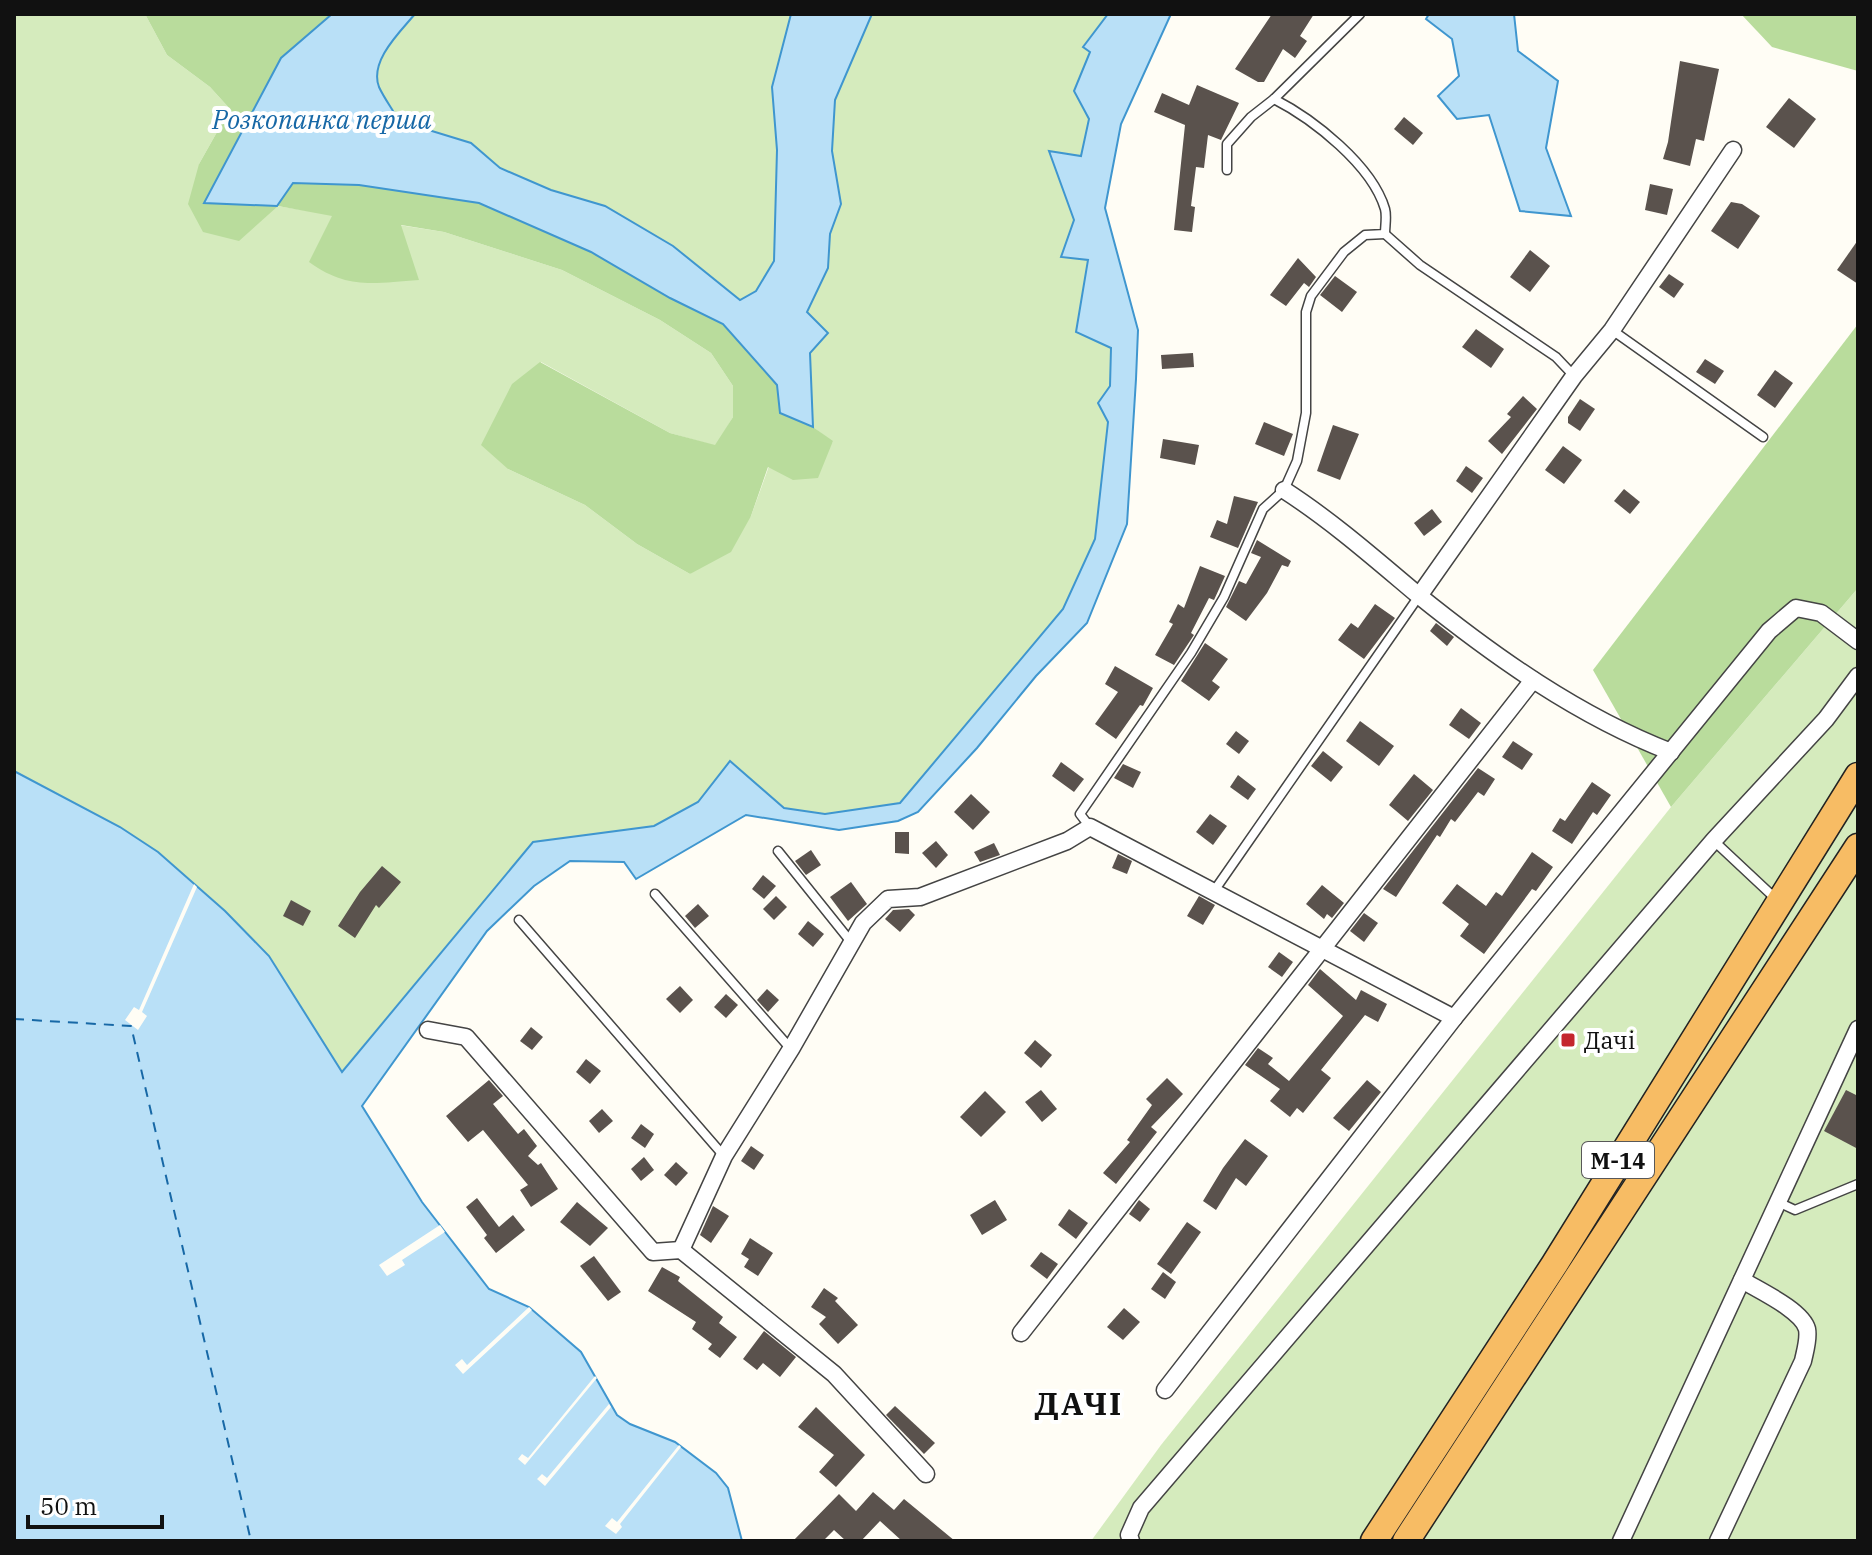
<svg xmlns="http://www.w3.org/2000/svg" width="1872" height="1555" font-family="'IBM Plex Serif',serif">
  <style>
    .green { fill: #d5ebbd }
    .forest { fill: #b9dc9c }
    .water { fill: #b9e0f7; stroke: #3f96cf; stroke-width: 2 }
    .pier { fill: #fffdf5 }
    .lines { fill: none; stroke-linecap: round; stroke-linejoin: round }
    .ferry { stroke: #1768a6; stroke-width: 2; stroke-dasharray: 10 8; stroke-linecap: butt }
    .building { fill: #5a524d }
    .service-casing { stroke: #444; stroke-width: 11 }
    .minor-casing { stroke: #444; stroke-width: 19 }
    .trunk-casing { stroke: #222; stroke-width: 29 }
    .service { stroke: #fff; stroke-width: 8 }
    .minor { stroke: #fff; stroke-width: 16 }
    .trunk { stroke: #f7bc64; stroke-width: 26 }
    .poi-dot { fill: #c4262e; stroke: #fff; stroke-width: 3 }
    .labels { text-anchor: middle; dominant-baseline: central; stroke-width: 8; stroke-linejoin: round; paint-order: stroke }
    .shield { fill: #fff; stroke: #585858; stroke-width: 2 }
    .shield-label { font-size: 22px; font-weight: bold; fill: #111 }
    .poi-label { font-size: 24px; fill: #111; stroke: #fff; text-anchor: start }
    .water-label { font-size: 26px; font-style: italic; fill: #1768a6; stroke: #fff }
    .district-label { font-size: 32px; font-weight: bold; letter-spacing: 2px; fill: #111; stroke: #fff }
  </style>
  <rect width="100%" height="100%" fill="#fffdf5"/>
  <g class="green">
    <polygon points="15,14 145,14 167,55 210,87 230,109 199,164 239,240 277,206 444,232 562,270 660,320 711,353 733,386 733,417 716,446 670,433 541,362 508,469 585,505 637,544 690,574 751,516 769,466 833,442 813,427 807,312 828,268 830,234 841,204 832,151 835,100 872,14 1108,14 1083,46 1090,52 1074,90 1089,119 1081,156 1050,152 1088,259 1076,332 1111,348 1110,386 1098,403 1108,422 1095,539 1063,609 900,803 825,814 784,808 730,761 698,802 654,826 533,842 341,1072 269,956 225,911 158,852 120,827 14,771"/>
    <path d="M415 14H791L772 87 777 150 774 261 756 291 740 300 673 246 605 206 551 190 500 168 471 143 399 121C393 110 384 98 379 87 369 61 400 32 415 14Z"/>
    <polygon points="1858,588 1858,1541 1091,1541 1161,1445 1671,807"/>
  </g>
  <g class="forest">
    <path d="M145 14H331L293 183 359 185 479 203 591 252 670 298 723 324 777 385 780 413 813 427 833 441 818 478 793 480 768 467 751 516 731 552 690 574 637 544 585 505 508 469 481 445 512 384 540 362 670 433 715 445 733 417V386L711 353 660 320 562 270 444 232 401 225 419 280C373 283 348 290 309 262L332 216 278 206 239 241 203 232 188 204 199 164 230 109 210 87 167 55Z"/>
    <polygon points="1741,14 1858,14 1858,71 1772,47"/>
    <polygon points="1858,324 1858,588 1671,807 1593,670"/>
  </g>
  <g class="water">
    <path d="M332 14H415C400 32 369 61 379 87 384 98 393 110 399 121L471 143 500 168 551 190 605 206 673 246 740 300 756 291 774 261 777 150 772 87 791 14H872L835 100 832 151 841 204 830 234 828 268 807 312 828 333 810 353 813 427 780 413 777 385 723 324 670 298 591 252 479 203 359 185 293 183 277 206 204 203 281 58Z"/>
    <polygon points="1108,14 1171,14 1121,124 1105,208 1138,330 1136,379 1127,524 1087,623 1036,676 977,748 918,812 898,821 839,830 746,815 636,879 624,862 570,861 534,886 487,931 362,1106 422,1202 489,1289 529,1307 581,1352 617,1415 630,1424 675,1442 716,1473 728,1488 742,1541 14,1541 14,771 120,827 158,852 225,911 269,956 342,1072 533,842 654,826 698,802 730,761 784,808 825,814 900,803 1063,609 1095,539 1108,422 1098,403 1110,386 1111,348 1076,332 1088,260 1061,257 1074,220 1049,151 1081,156 1089,119 1074,91 1090,52 1083,47"/>
    <polygon points="1429,14 1514,14 1518,51 1558,81 1546,148 1571,216 1520,211 1489,115 1457,119 1438,96 1459,76 1452,39 1426,19"/>
  </g>
  <g class="pier">
    <polygon points="194,884 197,887 142,1012 147,1016 138,1030 125,1020 134,1007 139,1010"/>
    <polygon points="440,1225 445,1232 402,1260 405,1265 387,1276 379,1265"/>
    <polygon points="529,1307 532,1310 463,1374 455,1365 462,1359 467,1365"/>
    <polygon points="595,1376 597,1378 525,1465 518,1459 522,1454 528,1458"/>
    <polygon points="609,1404 611,1407 545,1486 537,1479 542,1474 547,1478"/>
    <polygon points="679,1445 681,1447 620,1524 622,1527 616,1534 605,1526 612,1518 617,1522"/>
  </g>
  <g class="lines">
    <polyline class="ferry" points="14,1019 131,1026 251,1541"/>
  </g>
  <g class="building">
    <polygon points="1272,14 1314,14 1300,36 1307,41 1295,58 1283,49 1264,82 1258,82 1235,69"/>
    <polygon points="1680,61 1719,69 1704,141 1696,139 1690,166 1663,159 1668,142"/>
    <polygon points="1197,85 1239,103 1221,140 1208,135 1204,168 1196,167 1191,206 1195,207 1192,232 1174,230 1185,125 1154,112 1162,93 1189,105"/>
    <polygon points="1789,98 1816,119 1794,148 1766,127"/>
    <polygon points="1404,117 1423,133 1413,145 1394,129"/>
    <polygon points="1650,184 1673,189 1667,215 1645,210"/>
    <polygon points="1731,202 1742,204 1760,216 1738,249 1711,231"/>
    <polygon points="1858,240 1858,284 1837,270"/>
    <polygon points="1530,250 1550,266 1530,292 1510,277"/>
    <polygon points="1298,258 1316,277 1309,287 1304,283 1286,306 1270,295"/>
    <polygon points="1669,274 1684,284 1674,298 1659,287"/>
    <polygon points="1335,276 1357,292 1342,312 1320,295"/>
    <polygon points="1476,329 1504,349 1491,368 1462,347"/>
    <polygon points="1193,353 1194,367 1162,369 1161,355"/>
    <polygon points="1705,359 1724,371 1715,384 1696,372"/>
    <polygon points="1775,370 1793,383 1775,408 1757,395"/>
    <polygon points="1523,396 1537,409 1502,454 1488,441 1511,417 1507,414"/>
    <polygon points="1580,399 1595,409 1580,431 1568,423 1568,417"/>
    <polygon points="1264,422 1293,434 1284,456 1255,444"/>
    <polygon points="1333,425 1359,434 1340,480 1317,471"/>
    <polygon points="1163,439 1199,445 1195,465 1160,458"/>
    <polygon points="1563,446 1582,460 1564,484 1545,470"/>
    <polygon points="1466,466 1483,478 1472,493 1456,481"/>
    <polygon points="1624,489 1640,502 1630,514 1614,501"/>
    <polygon points="1234,496 1258,502 1238,548 1210,537 1217,520 1227,524"/>
    <polygon points="1432,509 1442,522 1424,536 1414,523"/>
    <polygon points="1257,540 1291,561 1288,567 1282,565 1267,593 1246,621 1226,607 1239,581 1246,584 1261,557 1251,553"/>
    <polygon points="1200,566 1225,576 1214,600 1209,598 1191,633 1194,635 1174,665 1155,655 1173,624 1169,622 1178,604 1184,608"/>
    <polygon points="1375,604 1395,618 1364,659 1338,640 1351,623 1358,628"/>
    <polygon points="1436,623 1454,637 1447,646 1430,631"/>
    <polygon points="1205,643 1228,659 1212,681 1220,687 1209,701 1181,681"/>
    <polygon points="1115,666 1153,688 1143,706 1140,705 1116,739 1095,724 1118,692 1105,684"/>
    <polygon points="1461,708 1481,723 1469,739 1449,725"/>
    <polygon points="1360,721 1394,746 1379,766 1346,741"/>
    <polygon points="1236,731 1249,741 1239,754 1226,744"/>
    <polygon points="1513,741 1533,754 1522,770 1502,757"/>
    <polygon points="1323,751 1343,767 1331,782 1311,766"/>
    <polygon points="1061,762 1084,779 1074,792 1052,776"/>
    <polygon points="1123,764 1141,772 1133,788 1114,778"/>
    <polygon points="1478,768 1495,779 1484,796 1478,792 1455,822 1451,819 1440,837 1437,835 1396,897 1383,889"/>
    <polygon points="1414,774 1433,790 1408,821 1389,805"/>
    <polygon points="1238,775 1256,789 1248,800 1230,787"/>
    <polygon points="1592,782 1611,795 1597,815 1593,812 1572,844 1552,831 1560,818 1565,821"/>
    <polygon points="971,794 990,812 973,830 954,812"/>
    <polygon points="1210,814 1227,826 1213,845 1196,832"/>
    <polygon points="895,832 909,832 909,854 895,853"/>
    <polygon points="936,841 948,855 936,868 922,853"/>
    <polygon points="994,843 1000,855 980,862 974,852"/>
    <polygon points="811,850 821,865 806,875 795,861"/>
    <polygon points="1532,852 1553,867 1536,891 1532,889 1484,954 1460,936 1469,924 1442,903 1457,884 1486,906 1496,892 1502,896"/>
    <polygon points="1118,854 1132,861 1127,874 1112,868"/>
    <polygon points="382,866 401,882 379,908 376,905 355,938 338,926 360,892"/>
    <polygon points="763,875 776,886 764,899 752,889"/>
    <polygon points="851,882 867,904 848,921 830,897"/>
    <polygon points="1322,885 1344,903 1332,918 1327,914 1324,919 1306,904"/>
    <polygon points="776,896 787,907 774,920 763,909"/>
    <polygon points="1199,896 1215,905 1203,925 1187,916"/>
    <polygon points="291,900 311,911 303,926 283,916"/>
    <polygon points="698,904 709,916 695,928 685,916"/>
    <polygon points="909,909 915,915 900,932 885,919 893,910"/>
    <polygon points="1364,913 1378,923 1364,942 1350,931"/>
    <polygon points="808,921 824,934 813,947 798,934"/>
    <polygon points="1279,952 1293,962 1282,977 1268,967"/>
    <polygon points="1320,969 1356,1000 1361,990 1387,1004 1378,1022 1365,1015 1321,1070 1331,1078 1303,1113 1297,1108 1290,1117 1270,1101 1280,1089 1245,1065 1258,1048 1273,1058 1268,1064 1289,1081 1343,1016 1308,985"/>
    <polygon points="680,986 693,1000 680,1013 666,999"/>
    <polygon points="767,989 779,1000 768,1012 757,1000"/>
    <polygon points="726,994 738,1005 726,1018 714,1007"/>
    <polygon points="531,1027 543,1037 532,1050 520,1041"/>
    <polygon points="1035,1040 1052,1055 1041,1068 1024,1053"/>
    <polygon points="586,1059 601,1071 590,1084 576,1072"/>
    <polygon points="1167,1078 1183,1094 1151,1127 1157,1132 1116,1184 1103,1173 1130,1142 1127,1140 1152,1105 1146,1099"/>
    <polygon points="489,1080 503,1096 493,1104 518,1134 524,1129 537,1146 528,1156 538,1165 541,1163 558,1189 531,1207 520,1190 528,1185 483,1130 468,1142 446,1116"/>
    <polygon points="1367,1080 1381,1092 1349,1131 1333,1118"/>
    <polygon points="1041,1090 1057,1109 1042,1122 1025,1102"/>
    <polygon points="1846,1090 1858,1096 1858,1149 1824,1131"/>
    <polygon points="985,1091 1006,1112 981,1137 960,1117"/>
    <polygon points="602,1109 613,1121 599,1133 589,1121"/>
    <polygon points="641,1124 654,1134 645,1148 631,1138"/>
    <polygon points="1245,1139 1268,1156 1246,1186 1236,1178 1216,1210 1203,1201 1223,1168"/>
    <polygon points="751,1146 764,1155 754,1170 741,1161"/>
    <polygon points="644,1157 654,1170 641,1181 631,1169"/>
    <polygon points="676,1162 688,1173 676,1186 664,1175"/>
    <polygon points="477,1198 499,1227 513,1215 525,1230 496,1253 484,1238 487,1235 466,1207"/>
    <polygon points="995,1200 1007,1220 982,1235 970,1215"/>
    <polygon points="1139,1200 1150,1209 1140,1222 1129,1214"/>
    <polygon points="577,1202 608,1228 590,1246 560,1222"/>
    <polygon points="713,1206 729,1216 711,1243 700,1235"/>
    <polygon points="1069,1209 1088,1223 1076,1239 1058,1225"/>
    <polygon points="1187,1222 1201,1232 1171,1274 1157,1264"/>
    <polygon points="750,1238 773,1253 758,1276 744,1267 749,1259 741,1254"/>
    <polygon points="1041,1252 1058,1264 1047,1279 1030,1266"/>
    <polygon points="594,1256 621,1292 608,1301 580,1266"/>
    <polygon points="662,1267 680,1277 678,1281 723,1317 719,1323 737,1337 720,1358 708,1349 712,1344 692,1329 696,1322 648,1291"/>
    <polygon points="1163,1272 1176,1282 1165,1299 1151,1289"/>
    <polygon points="824,1288 838,1298 835,1301 858,1325 838,1344 819,1324 826,1317 811,1307"/>
    <polygon points="1124,1308 1140,1322 1123,1340 1107,1327"/>
    <polygon points="764,1331 796,1357 780,1377 763,1363 757,1370 743,1359"/>
    <polygon points="895,1406 935,1443 924,1454 886,1415"/>
    <polygon points="816,1407 865,1455 836,1487 819,1472 834,1455 798,1427"/>
    <polygon points="873,1492 894,1510 904,1499 955,1541 902,1541 880,1521 861,1541 846,1541 834,1530 823,1541 793,1541 839,1494 856,1511"/>
  </g>
  <g class="lines">
    <g class="service-casing">
      <g id="service">
        <polyline points="1227,170 1227,144 1251,117 1274,99 1360,14"/>
        <polyline points="1385,234 1420,265 1556,357 1574,376"/>
        <polyline points="1612,330 1763,437"/>
        <path d="M1090 827 1080 814 1191 653 1224 597 1263 509 1284 490 1297 461 1306 413V312L1311 296 1344 252 1365 235 1385 234C1385 226 1387 216 1385 209 1372 165 1313 119 1274 99"/>
        <polyline points="1714,841 1777,900"/>
        <polyline points="778,851 851,942"/>
        <polyline points="1214,891 1419,596"/>
        <polyline points="655,894 790,1048"/>
        <polyline points="519,920 723,1155"/>
        <polyline points="1778,1202 1795,1210 1858,1184"/>
      </g>
    </g>
    <g class="minor-casing">
      <g id="minor">
        <path d="M1284 490C1332 521 1374 558 1418 595 1495 657 1578 716 1671 752"/>
        <polyline points="1419,596 1574,376 1612,330 1733,150"/>
        <polyline points="428,1030 466,1037 653,1252 681,1250 834,1374 926,1474"/>
        <polyline points="681,1250 724,1156 791,1049 863,923 888,899 920,897 1067,841 1090,827 1454,1018 1769,631 1796,608 1821,613 1858,641"/>
        <polyline points="1021,1333 1533,680"/>
        <polyline points="1165,1390 1454,1018"/>
        <polyline points="1131,1541 1129,1535 1141,1508 1714,840 1826,719 1858,676"/>
        <polyline points="1621,1541 1858,1029"/>
        <path d="M1718 1541 1803 1361C1805 1351 1809 1339 1807 1329 1802 1310 1758 1290 1742 1280"/>
      </g>
    </g>
    <g class="trunk-casing">
      <g id="trunk">
        <polyline points="1374,1541 1554,1265 1858,776"/>
        <polyline points="1406,1541 1858,847"/>
      </g>
    </g>
    <use href="#service" class="service"/>
    <use href="#minor" class="minor"/>
    <use href="#trunk" class="trunk"/>
  </g>
  <rect class="poi-dot" x="1560" y="1032" width="16" height="16" rx="4"/>
  <g class="labels">
    <rect class="shield" x="1582" y="1142" width="72" height="36" rx="6"/>
    <g class="shield-label">
      <text x="1618" y="1160">М-14</text>
    </g>
    <g class="poi-label">
      <text x="1584" y="1040">Дачі</text>
    </g>
    <g class="water-label">
      <text x="322" y="119">Розкопанка перша</text>
    </g>
    <g class="district-label">
      <text x="1079" y="1403">ДАЧІ</text>
    </g>
  </g>
  <rect width="1872" height="1555" fill="none" stroke="#111111" stroke-width="32"/>
  <path d="M28 1515v12h134v-12" fill="none" stroke="#111111" stroke-width="4"/>
  <text x="40" y="1515" font-size="24" fill="#111111" stroke="#ffffff" stroke-width="6" paint-order="stroke">50 m</text>
</svg>
